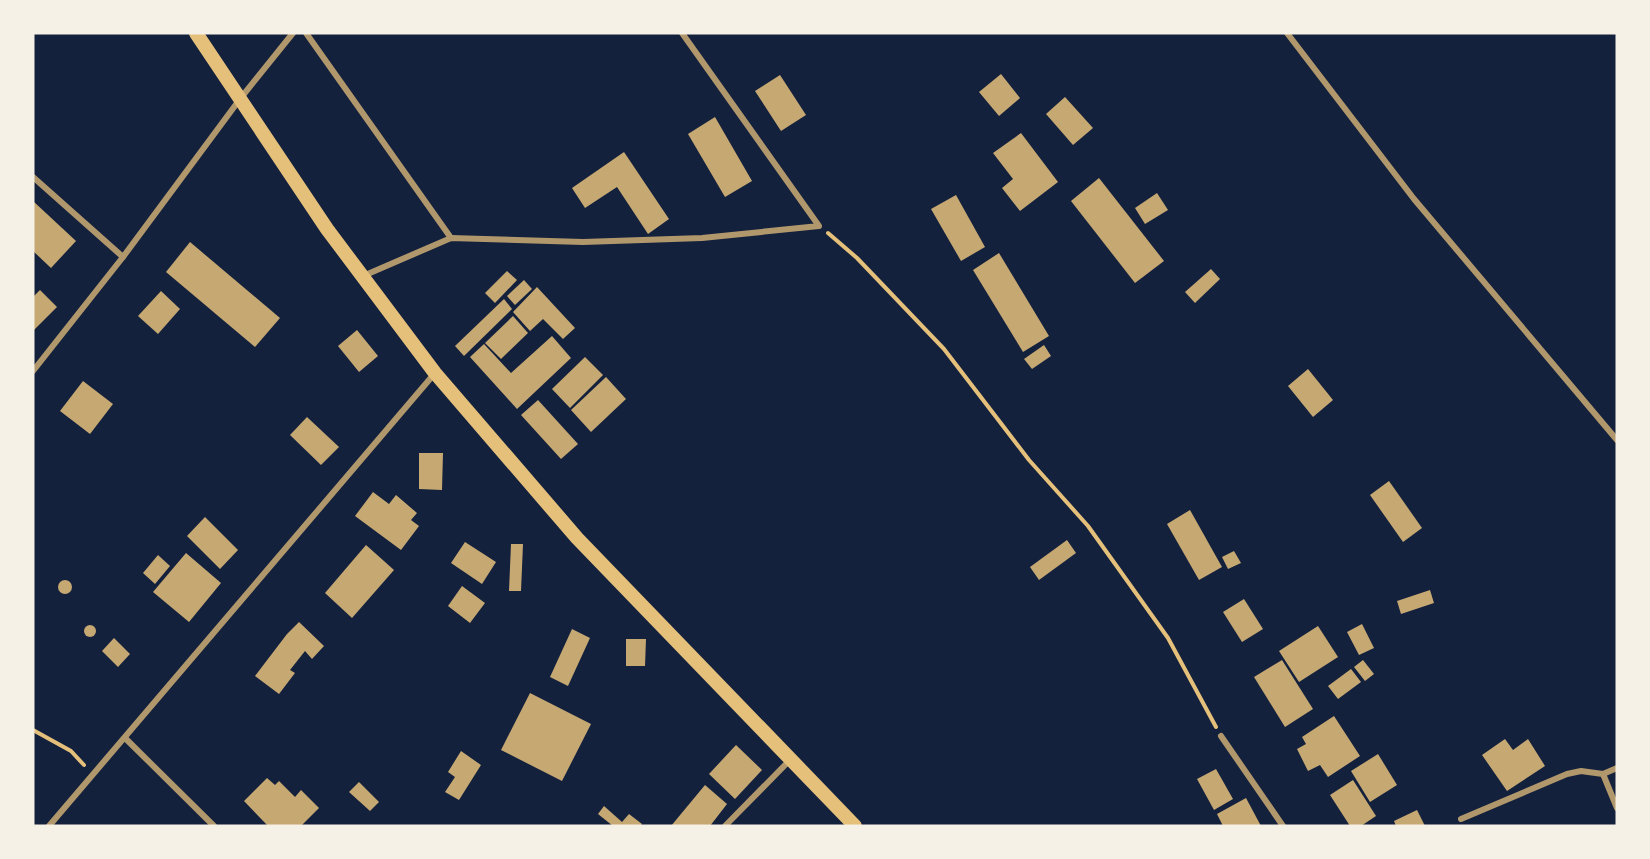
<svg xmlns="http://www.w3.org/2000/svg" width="1650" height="859" font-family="Barlow,sans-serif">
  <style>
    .building { fill: #c6a872 }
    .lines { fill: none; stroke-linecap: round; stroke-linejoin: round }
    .path { stroke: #e5c07b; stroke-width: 4 }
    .minor { stroke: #b1986c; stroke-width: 6 }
    .primary { stroke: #e5c07b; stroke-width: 14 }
  </style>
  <rect width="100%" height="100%" fill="#14213d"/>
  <g class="building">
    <polygon points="1001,74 1020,98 999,116 979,92"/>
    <polygon points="780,75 806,115 781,131 755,91"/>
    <polygon points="1065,97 1093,128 1073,145 1046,114"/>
    <polygon points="715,117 752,181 725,197 688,134"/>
    <polygon points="1021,133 1058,182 1020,211 1002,188 1013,179 993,153"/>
    <polygon points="624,152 669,219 648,234 617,187 585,208 572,188"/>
    <polygon points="1099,178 1164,261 1135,283 1071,201"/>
    <polygon points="1157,193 1168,210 1145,224 1135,208"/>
    <polygon points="956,195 985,247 961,261 931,209"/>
    <polygon points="33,201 76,241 51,268 33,251"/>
    <polygon points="190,242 280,318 255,347 166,272"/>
    <polygon points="999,253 1049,336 1023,352 973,270"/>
    <polygon points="1211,269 1220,279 1195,303 1185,292"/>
    <polygon points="507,271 517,280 495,303 485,293"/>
    <polygon points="524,280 532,289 515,305 507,296"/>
    <polygon points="537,287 575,328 563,339 543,319 530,331 513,312"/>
    <polygon points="40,290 57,307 33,331 33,297"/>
    <polygon points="161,291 180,309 158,334 138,316"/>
    <polygon points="504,299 512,309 464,356 455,346"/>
    <polygon points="513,316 528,333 501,359 485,343"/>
    <polygon points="357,330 378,356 359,372 338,346"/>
    <polygon points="552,336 571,358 517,409 470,357 484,344 511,373"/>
    <polygon points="1044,345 1051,356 1032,369 1024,359"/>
    <polygon points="585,357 603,375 570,408 552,389"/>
    <polygon points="1308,369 1333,400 1313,417 1288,386"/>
    <polygon points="606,377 626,399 591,432 571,410"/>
    <polygon points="83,381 113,404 90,434 60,411"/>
    <polygon points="538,400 578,444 561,459 521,415"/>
    <polygon points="307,417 339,447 321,465 290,435"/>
    <polygon points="419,453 443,453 442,490 419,489"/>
    <polygon points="1389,481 1422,528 1403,542 1370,495"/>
    <polygon points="373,492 389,504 396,495 417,513 411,520 419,526 401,550 355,516"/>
    <polygon points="1190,510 1222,567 1199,580 1167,524"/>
    <polygon points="205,517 238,550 220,569 187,536"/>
    <polygon points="1067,540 1076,553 1039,580 1030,567"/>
    <polygon points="465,542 496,562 482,584 451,563"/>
    <polygon points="511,544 523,544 521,591 509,591"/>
    <polygon points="366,545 394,570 352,618 325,593"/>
    <polygon points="1234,551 1241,563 1228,569 1222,557"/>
    <polygon points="186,553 221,583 189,622 153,592"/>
    <polygon points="158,555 170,566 155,584 143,573"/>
    <circle cx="65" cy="587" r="7"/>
    <polygon points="462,586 485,603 470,623 448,606"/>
    <polygon points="1430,590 1434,603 1401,614 1397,601"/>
    <polygon points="1244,599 1263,629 1242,642 1223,612"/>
    <polygon points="299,622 324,646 312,659 305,651 290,670 295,673 279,694 255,676 287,634"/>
    <polygon points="1362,624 1374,648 1359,655 1347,632"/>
    <circle cx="90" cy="631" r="6"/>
    <polygon points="1318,626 1338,657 1299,682 1279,651"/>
    <polygon points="572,629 590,638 568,686 550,677"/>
    <polygon points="114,638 130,654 118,667 102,651"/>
    <polygon points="626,639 646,639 645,666 626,666"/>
    <polygon points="1282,660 1313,709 1285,727 1254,677"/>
    <polygon points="1363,660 1374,674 1365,681 1354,667"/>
    <polygon points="1351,669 1361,682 1338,699 1328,686"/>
    <polygon points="530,693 591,724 562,781 501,750"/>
    <polygon points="1334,716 1360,756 1328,777 1320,765 1308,771 1297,749 1306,744 1302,737"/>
    <polygon points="1505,739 1513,750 1528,739 1545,766 1507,791 1482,755"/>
    <polygon points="736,745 762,770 735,799 709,774"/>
    <polygon points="461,751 481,765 459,800 445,792 455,777 448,772"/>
    <polygon points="1378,754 1397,785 1370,802 1351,771"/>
    <polygon points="1216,769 1233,799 1214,810 1197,779"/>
    <polygon points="267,778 275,785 279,781 295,797 301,790 319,808 301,826 265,826 267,825 244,801"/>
    <polygon points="1353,780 1376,816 1361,826 1350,826 1330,795"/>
    <polygon points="359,782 379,802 370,811 349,792"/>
    <polygon points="705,785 727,804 710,826 671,826"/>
    <polygon points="1246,798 1261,826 1223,826 1217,814"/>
    <polygon points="604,806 622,822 629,814 642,824 640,826 613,826 598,814"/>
    <polygon points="1417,810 1425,826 1396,826 1394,821"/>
  </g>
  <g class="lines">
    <g class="path">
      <polyline points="828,233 857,258 944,349 1029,460 1088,526 1168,638 1216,727"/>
      <polyline points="33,730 71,751 84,765"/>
    </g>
    <g class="minor">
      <polyline points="306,33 451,238"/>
      <polyline points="1287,33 1414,199 1617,440"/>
      <polyline points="33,177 123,257"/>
      <polyline points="363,276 451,238 583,242 702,238 819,226 682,33"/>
      <polyline points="33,371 123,257 240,99 293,33"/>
      <polyline points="1221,736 1283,826"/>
      <polyline points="125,738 214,826"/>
      <polyline points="1603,774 1617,808"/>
      <polyline points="1461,819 1567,774 1581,771 1603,774 1617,768"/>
      <polyline points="49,826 435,373"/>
      <polyline points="725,826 790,760"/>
    </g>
    <polyline class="primary" points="196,33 327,229 435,373 577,538 855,826"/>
  </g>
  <rect width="1650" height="859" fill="none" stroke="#f6f1e7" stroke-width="69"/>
</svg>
